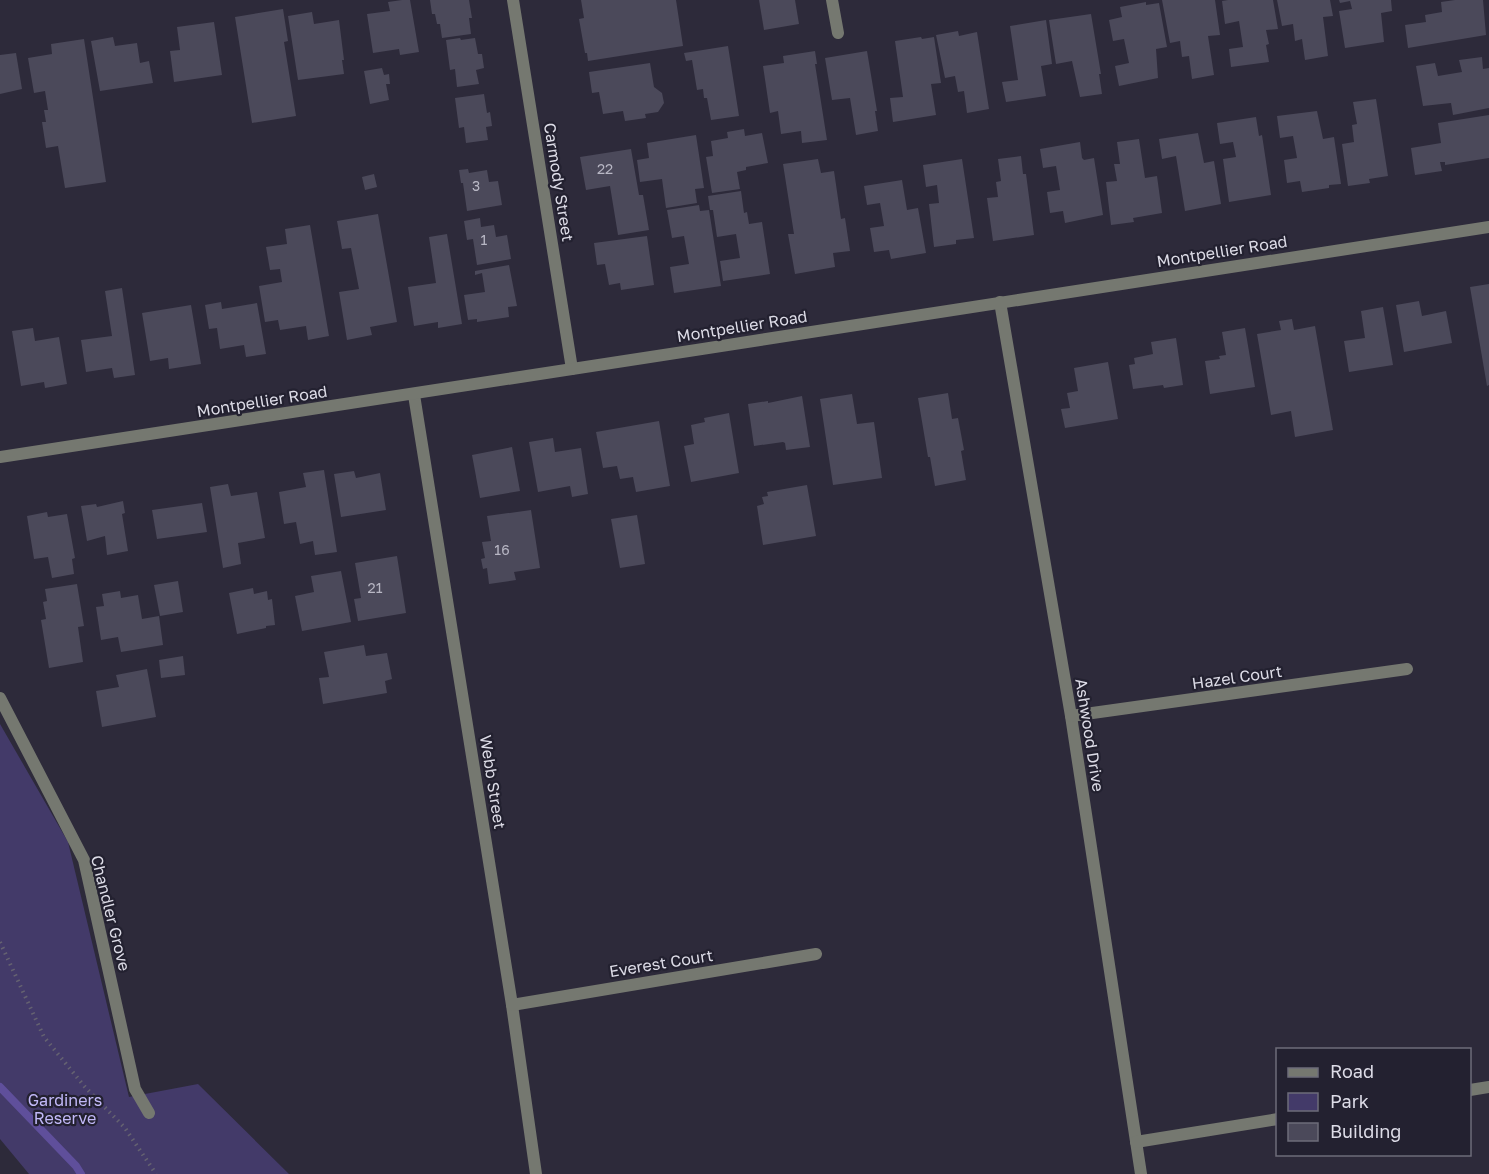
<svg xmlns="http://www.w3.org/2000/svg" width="1489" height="1174" font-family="'Golos Text',sans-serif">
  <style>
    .green { fill: #433a69 }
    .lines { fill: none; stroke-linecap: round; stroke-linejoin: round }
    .stream { stroke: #5f4f9b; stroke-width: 8 }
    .building { fill: #4b495a }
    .path { stroke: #656271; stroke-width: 4; stroke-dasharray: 1.5 4.5; stroke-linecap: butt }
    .street { stroke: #757870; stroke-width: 12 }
    .labels { text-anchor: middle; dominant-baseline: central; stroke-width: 4.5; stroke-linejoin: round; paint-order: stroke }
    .number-label { font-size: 14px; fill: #b8b7c4 }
    .street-label { font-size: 16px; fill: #dddce7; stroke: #232130 }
    .park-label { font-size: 16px; fill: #c2b9f8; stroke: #232130 }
  </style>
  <rect width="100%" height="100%" fill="#2d2a3a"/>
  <polygon class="green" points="0,724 68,842 129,1097 198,1084 289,1174 29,1174 0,1139"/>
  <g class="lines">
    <polyline class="stream" points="0,1087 76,1166 81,1174"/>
  </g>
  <g class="building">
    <polygon points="402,0 410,0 419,52 400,55 399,49 373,53 367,14 390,11 388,2"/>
    <polygon points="430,0 469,0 472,18 469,18 471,34 442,38 440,24 437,24 435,14 432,14"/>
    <polygon points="581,0 676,0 683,46 588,61 587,53 585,53 579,19 584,18"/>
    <polygon points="759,0 795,0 799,24 764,30"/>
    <polygon points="1162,0 1215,0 1220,35 1208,36 1214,75 1192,79 1189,56 1182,57 1180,41 1170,43"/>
    <polygon points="1228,0 1273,0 1278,29 1266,30 1269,44 1266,45 1269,62 1231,67 1229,49 1243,47 1239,21 1225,24 1222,1"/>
    <polygon points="1277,0 1330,0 1333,16 1323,17 1328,56 1305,60 1302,39 1295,41 1293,24 1282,26"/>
    <polygon points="1339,0 1391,0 1392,11 1381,13 1384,42 1345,48 1339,11 1352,9 1350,1 1340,3"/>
    <polygon points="1455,0 1483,0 1486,35 1408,48 1405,25 1426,22 1425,15 1442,12 1441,2"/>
    <polygon points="1146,2 1146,5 1159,3 1167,47 1156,49 1158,78 1119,86 1115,66 1129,63 1124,39 1113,41 1109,20 1122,17 1120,7"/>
    <polygon points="283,9 288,41 284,42 296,116 252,123 235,17"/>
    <polygon points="312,12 314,24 339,20 344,60 342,60 344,74 298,80 288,16"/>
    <polygon points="1091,14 1101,74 1099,74 1102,94 1080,97 1072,61 1056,64 1049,20"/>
    <polygon points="1046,20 1052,64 1041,66 1046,96 1006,102 1002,82 1018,80 1010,26"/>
    <polygon points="214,22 222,75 174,82 170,51 180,50 177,27"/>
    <polygon points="958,31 959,36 977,32 989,109 967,113 964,91 958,92 955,76 945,78 936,35"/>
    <polygon points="113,37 115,46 137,43 140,63 149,61 153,83 100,91 91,41"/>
    <polygon points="921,37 922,39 934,37 941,83 931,84 936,115 893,122 890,98 903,97 895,41"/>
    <polygon points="460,38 461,40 475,38 478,54 482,54 484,68 476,70 479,84 457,87 455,69 450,70 446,40"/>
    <polygon points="84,39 106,182 65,188 58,146 46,148 42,122 46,122 44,110 48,110 45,91 34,93 28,58 52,54 51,44"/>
    <polygon points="728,46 739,116 711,120 707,98 704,98 703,89 697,90 692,60 686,61 684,53"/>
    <polygon points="815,51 817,64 815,64 827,140 802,143 801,131 781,134 778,111 770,113 763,66 784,63 783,56"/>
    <polygon points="867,51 877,111 875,111 878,131 856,135 850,98 832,100 825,58"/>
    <polygon points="16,53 22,89 0,94 0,55"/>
    <polygon points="1482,57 1483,69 1489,68 1489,108 1453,115 1451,103 1423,106 1416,66 1435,63 1438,76 1462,72 1459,60"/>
    <polygon points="650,63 654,87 662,93 664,103 658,112 645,114 646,118 625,121 623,111 603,114 599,92 592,93 589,72"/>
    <polygon points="382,68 384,75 389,74 390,84 386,84 389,100 370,104 364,71"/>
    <polygon points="484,94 487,113 490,112 492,126 486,127 488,140 466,143 464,127 459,128 455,98"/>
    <polygon points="1376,99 1388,176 1369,179 1370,183 1348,186 1342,144 1354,142 1352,125 1357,124 1353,102"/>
    <polygon points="1317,111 1323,139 1334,137 1341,184 1329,185 1329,188 1302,192 1300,181 1287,183 1284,160 1297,158 1293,136 1280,138 1277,116"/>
    <polygon points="1489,115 1489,158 1445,165 1445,162 1440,162 1442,171 1415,175 1411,148 1441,143 1438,123"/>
    <polygon points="1256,117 1259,136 1262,135 1271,195 1229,202 1223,159 1236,157 1233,142 1220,144 1217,123"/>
    <polygon points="744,129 745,136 762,133 768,163 746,167 746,170 737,172 740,189 712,193 706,157 713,156 711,141 728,138 727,132"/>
    <polygon points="1198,133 1204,163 1214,161 1221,204 1185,211 1176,156 1162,159 1159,139"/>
    <polygon points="696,135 704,188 695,189 697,203 666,208 662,179 640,182 637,160 649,158 647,143"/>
    <polygon points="1139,139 1145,178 1157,176 1162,213 1133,218 1134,222 1111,225 1106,182 1117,181 1114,164 1120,164 1117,142"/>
    <polygon points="1080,142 1082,158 1084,160 1094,158 1103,215 1065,223 1063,211 1050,213 1047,192 1060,190 1056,166 1043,168 1040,149"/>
    <polygon points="631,149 639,195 643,195 649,230 618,235 610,186 586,190 580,157"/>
    <polygon points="1021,156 1023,174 1026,174 1034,235 993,241 987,198 998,197 996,182 1001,181 998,159"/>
    <polygon points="818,159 821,173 834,171 841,219 845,218 850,251 833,253 835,267 795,274 788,234 794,234 783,164"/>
    <polygon points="962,159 974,238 956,240 956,244 934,247 929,204 939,203 937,185 926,187 923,165"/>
    <polygon points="468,169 469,173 487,170 489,182 498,181 502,205 467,211 463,183 461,183 459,170"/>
    <polygon points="374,174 377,187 365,190 362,177"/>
    <polygon points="902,180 907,210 918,208 926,253 891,259 889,250 874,252 870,228 884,226 880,203 867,205 864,186"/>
    <polygon points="741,191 744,213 747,212 749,224 762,222 770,274 723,281 720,261 740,258 736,234 717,237 713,210 710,210 708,196"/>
    <polygon points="699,205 700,211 709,210 721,286 674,293 670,267 689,264 684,236 672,238 667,210"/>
    <polygon points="378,214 397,322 370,327 372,335 347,340 339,292 359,289 351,248 342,249 337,221"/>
    <polygon points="480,218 481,227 494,225 496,237 507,235 511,259 477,265 473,239 467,240 464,221"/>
    <polygon points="310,225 329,336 308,340 306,326 280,330 278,320 265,322 259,286 282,282 280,269 270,270 266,247 287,244 285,229"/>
    <polygon points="447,234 462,324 438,328 438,322 414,326 408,287 436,283 429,237"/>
    <polygon points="647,236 654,285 621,290 620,283 609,285 605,264 597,265 594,243"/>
    <polygon points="509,265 517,306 508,307 509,317 477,322 477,319 468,320 464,295 485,292 482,273 475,275 475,271"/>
    <polygon points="1489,284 1489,385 1487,386 1470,287"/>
    <polygon points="122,288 135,375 114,378 112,368 86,372 81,340 112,336 105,291"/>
    <polygon points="1419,301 1422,316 1446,311 1452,343 1404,352 1396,305"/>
    <polygon points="221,302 222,309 257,303 266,354 246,357 244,345 220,349 217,328 209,329 205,305"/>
    <polygon points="191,305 201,364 169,369 168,358 150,361 142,313"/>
    <polygon points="1383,307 1393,365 1349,372 1344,341 1365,338 1361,311"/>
    <polygon points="1292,319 1294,330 1315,326 1333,430 1295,437 1291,411 1271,415 1257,334 1281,330 1279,321"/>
    <polygon points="33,328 35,341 59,337 67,384 45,388 44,382 21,386 12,331"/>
    <polygon points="1245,328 1255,387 1210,394 1205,361 1220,359 1219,356 1226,355 1222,332"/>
    <polygon points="1176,338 1183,385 1164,388 1163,385 1133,389 1129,365 1135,364 1134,358 1153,354 1151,342"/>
    <polygon points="1108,362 1118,419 1065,428 1061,409 1070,408 1067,393 1078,391 1074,368"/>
    <polygon points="948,393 952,419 958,418 964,450 961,451 966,480 935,486 930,457 928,457 918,398"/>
    <polygon points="852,394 857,424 874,422 882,478 833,485 820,399"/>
    <polygon points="802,396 810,447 786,450 785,443 783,442 754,446 748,404 768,401 768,403"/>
    <polygon points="729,413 739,473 691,482 684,446 694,444 691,425 705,422 704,418"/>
    <polygon points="659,421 670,486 636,492 633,477 620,479 617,466 603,468 596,432"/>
    <polygon points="553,438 555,452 581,448 588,494 572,497 570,486 538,492 529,442"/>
    <polygon points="512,447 520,491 480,498 472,455"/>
    <polygon points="324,470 337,552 315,555 313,541 300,544 296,522 284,524 279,492 306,487 303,473"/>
    <polygon points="354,471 356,478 380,473 386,510 341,517 334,474"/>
    <polygon points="228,484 231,496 257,492 265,538 238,543 241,564 223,568 210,487"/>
    <polygon points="807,485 816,536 763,545 757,506 764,504 762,497 768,496 767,492"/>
    <polygon points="123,501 125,513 122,514 128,551 107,555 105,536 87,541 81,506 96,504 97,507"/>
    <polygon points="202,503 207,532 157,539 152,510"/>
    <polygon points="531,510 540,568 514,572 516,580 489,584 487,568 483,569 481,559 485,558 482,542 491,541 487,516"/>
    <polygon points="47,512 48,517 67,514 75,558 72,559 74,574 52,578 48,557 34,559 27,516"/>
    <polygon points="637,515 645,564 620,568 611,519"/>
    <polygon points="397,556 406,613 358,621 354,599 361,598 355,563"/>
    <polygon points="341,571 351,622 302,631 295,596 314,592 311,576"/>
    <polygon points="178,581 183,612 160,616 154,585"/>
    <polygon points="77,584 84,626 78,627 83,662 49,668 41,620 46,619 43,602 47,601 45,589"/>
    <polygon points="253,588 254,594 267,591 268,600 272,599 275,625 266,626 266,628 237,634 229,593"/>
    <polygon points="120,591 121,598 138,595 142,619 159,616 163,645 121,652 118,637 101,640 96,607 104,606 102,594"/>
    <polygon points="364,645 366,656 387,653 392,679 385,681 387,693 323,704 319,678 329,677 324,652"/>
    <polygon points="183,656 185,675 161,678 159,660"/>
    <polygon points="147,669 156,717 102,727 96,691 119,687 116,675"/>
  </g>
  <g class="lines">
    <polyline class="path" points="0,942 44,1037 85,1087 125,1128 156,1174"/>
    <g class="street">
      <polyline points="513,0 572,369"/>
      <polyline points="832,0 838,33"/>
      <polyline points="1000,302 1071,716 1141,1174"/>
      <polyline points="414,395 512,1005 536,1174"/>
      <path d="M0 457C497 382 992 303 1489 227"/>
      <polyline points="0,698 84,860 135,1089 149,1113"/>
      <polyline points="1071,716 1407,669"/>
      <polyline points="512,1005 816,954"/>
      <polyline points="1470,1090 1489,1087"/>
      <polyline points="1136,1142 1278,1119"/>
    </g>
  </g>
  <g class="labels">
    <g class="number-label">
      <text x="605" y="168">22</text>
      <text x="476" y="185">3</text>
      <text x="484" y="239">1</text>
      <text x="502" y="549">16</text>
      <text x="375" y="587">21</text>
    </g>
    <g class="street-label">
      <text transform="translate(559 182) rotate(81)">Carmody Street</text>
      <text transform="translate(1222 251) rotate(-9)">Montpellier Road</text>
      <text transform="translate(742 326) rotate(-9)">Montpellier Road</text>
      <text transform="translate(262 401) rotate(-9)">Montpellier Road</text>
      <text transform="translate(1237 677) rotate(-8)">Hazel Court</text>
      <text transform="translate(1090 735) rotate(81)">Ashwood Drive</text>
      <text transform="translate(493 782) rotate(81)">Webb Street</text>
      <text transform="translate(111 913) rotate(76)">Chandler Grove</text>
      <text transform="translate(661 963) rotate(-9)">Everest Court</text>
    </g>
    <g class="park-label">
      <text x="65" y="1100">Gardiners<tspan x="65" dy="18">Reserve</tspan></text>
    </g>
  </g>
  <rect x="1276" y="1048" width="195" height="108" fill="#232130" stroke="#6d6c79" stroke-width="1.5"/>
  <rect x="1288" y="1068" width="30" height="9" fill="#757870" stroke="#6d6c79" stroke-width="1.5"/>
  <text x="1330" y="1078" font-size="18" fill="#dddce7">Road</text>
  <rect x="1288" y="1093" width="30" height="18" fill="#433a69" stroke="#6d6c79" stroke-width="1.5"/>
  <text x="1330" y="1108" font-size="18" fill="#dddce7">Park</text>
  <rect x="1288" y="1123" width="30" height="18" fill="#4b495a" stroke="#6d6c79" stroke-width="1.5"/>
  <text x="1330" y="1138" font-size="18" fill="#dddce7">Building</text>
</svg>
